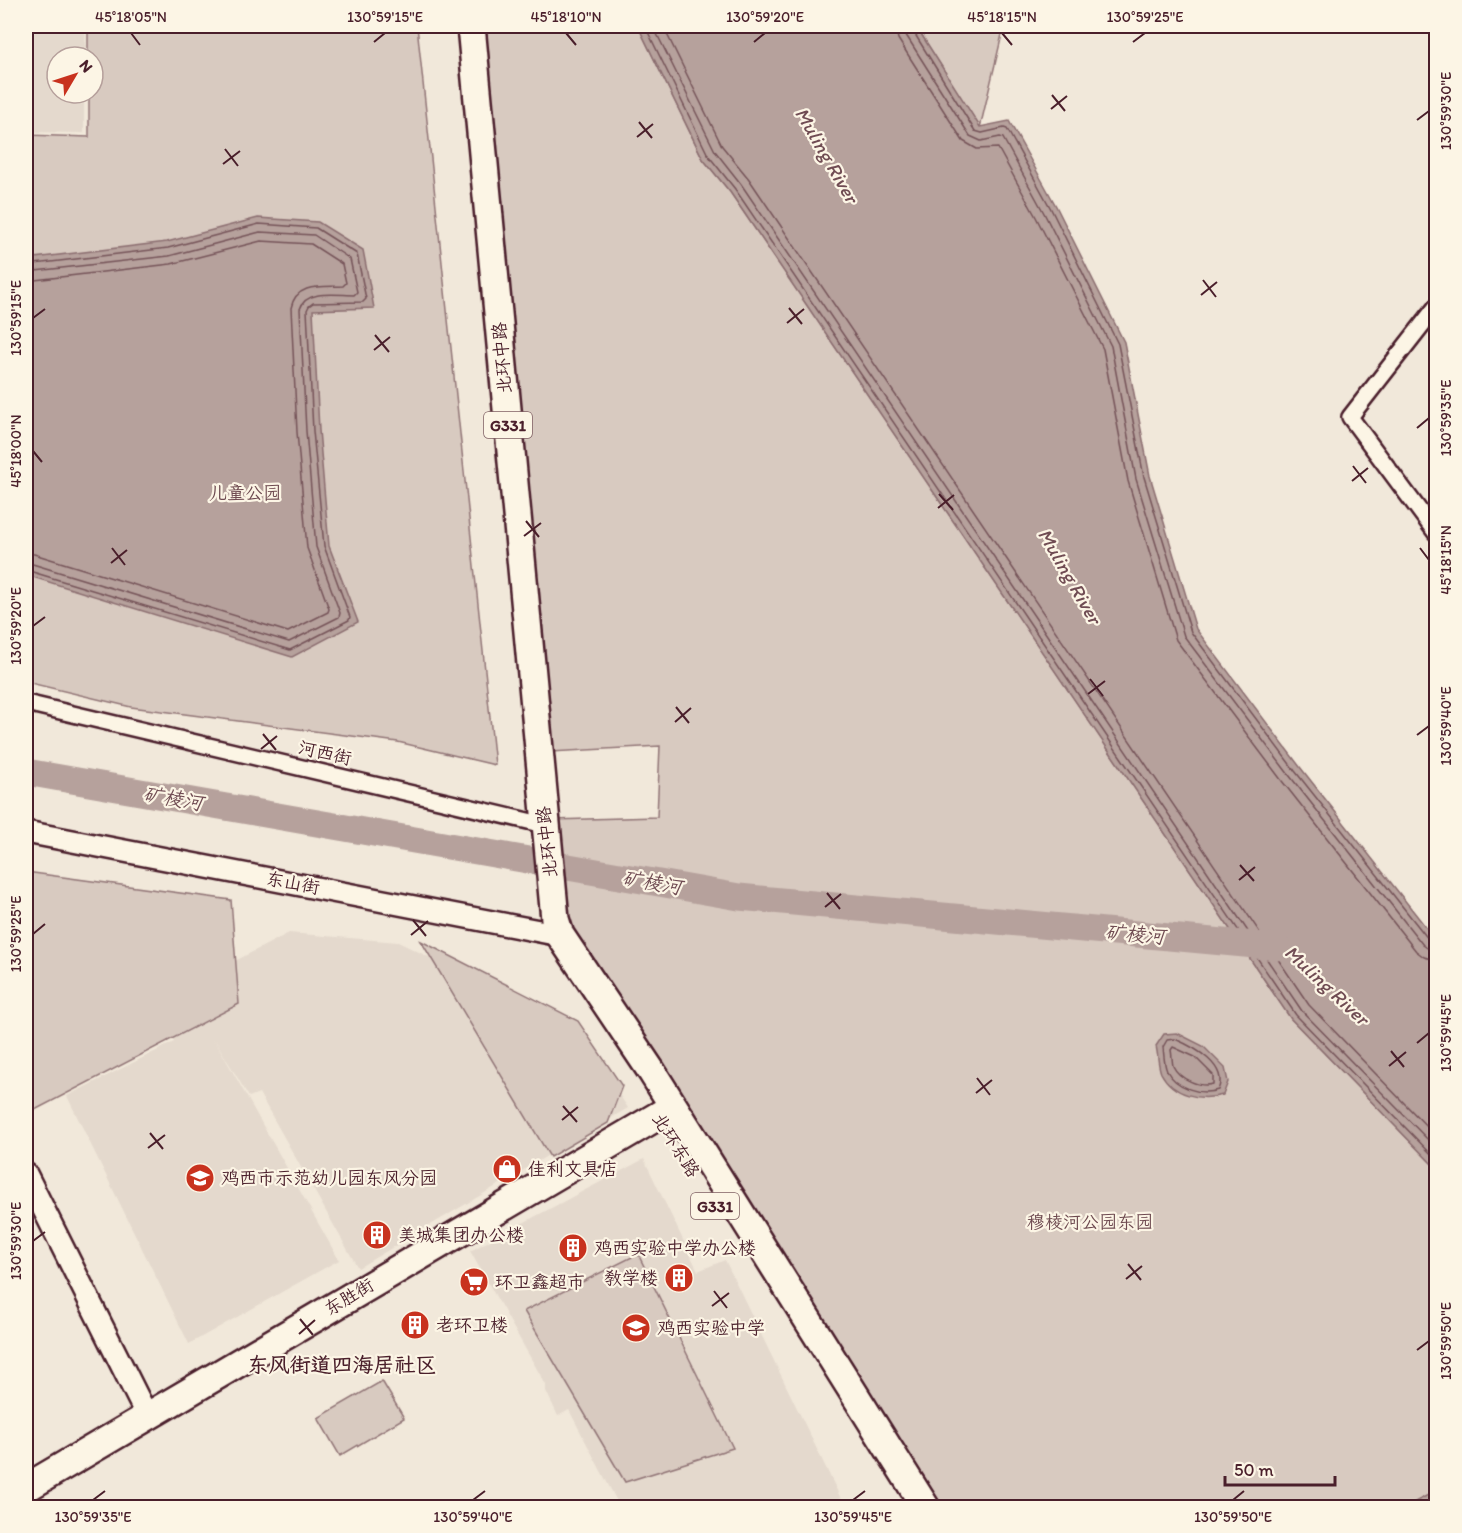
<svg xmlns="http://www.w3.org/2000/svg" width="1462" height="1533" font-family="Itim,'LXGW WenKai TC',sans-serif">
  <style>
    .built { fill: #e4d9cd }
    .green { fill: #d8cac0; stroke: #917476; stroke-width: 1.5 }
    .water { fill: #b6a19c; stroke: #8b6d6f; stroke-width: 1.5 }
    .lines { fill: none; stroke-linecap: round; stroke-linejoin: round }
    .shore { stroke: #755358; stroke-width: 1.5 }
    .river { stroke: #b6a19c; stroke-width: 27 }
    .street-casing { stroke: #4a1f2b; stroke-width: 20 }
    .secondary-casing { stroke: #4a1f2b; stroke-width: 26 }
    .highway-casing { stroke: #4a1f2b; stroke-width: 32 }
    .street { stroke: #fcf5e5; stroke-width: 15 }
    .secondary { stroke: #fcf5e5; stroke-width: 21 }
    .highway { stroke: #fcf5e5; stroke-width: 27 }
    .ticks { fill: none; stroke: #4a1f2b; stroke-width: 2 }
    .labels { text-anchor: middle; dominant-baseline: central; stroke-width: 4.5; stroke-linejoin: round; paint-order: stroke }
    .shield { fill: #fcf5e5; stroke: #7f5f63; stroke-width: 1.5 }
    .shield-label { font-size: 16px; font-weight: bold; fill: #4a1f2b }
    .street-label { font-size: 18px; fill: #4a1f2b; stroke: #fcf5e5 }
    .park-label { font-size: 18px; fill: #6e4a50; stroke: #fcf5e5 }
    .poi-label { font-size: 18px; fill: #4a1f2b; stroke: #fcf5e5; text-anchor: start }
    .water-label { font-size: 20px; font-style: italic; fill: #704c53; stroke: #fcf5e5 }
    .quarter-label { font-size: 21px; font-weight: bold; fill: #4a1f2b; stroke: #fcf5e5 }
    .neatline { fill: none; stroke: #4a1f2b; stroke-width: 2 }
    .ticks-label { font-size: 15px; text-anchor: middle; fill: #4a1f2b }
  </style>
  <rect width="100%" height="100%" fill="#f1e8da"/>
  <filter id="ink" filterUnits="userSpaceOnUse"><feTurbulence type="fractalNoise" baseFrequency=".0167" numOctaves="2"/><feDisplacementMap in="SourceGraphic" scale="12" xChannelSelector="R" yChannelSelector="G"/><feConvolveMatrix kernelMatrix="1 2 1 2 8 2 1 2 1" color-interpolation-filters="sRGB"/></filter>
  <g filter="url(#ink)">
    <g class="built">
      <polygon points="26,26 86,26 85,57 57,57 57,93 84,93 84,133 26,132"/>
      <polygon points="289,933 398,942 575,1027 628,1108 358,1268 259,1093 249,1097 213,1037 339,1260 189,1344 67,1096 174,1042 152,1004"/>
      <polygon points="644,1159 698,1271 725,1260 845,1507 620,1507 569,1410 558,1416 546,1391 546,1385 470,1251"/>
    </g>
    <g class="green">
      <polygon points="26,26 30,26 29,120 26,120"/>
      <polygon points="88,26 417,26 495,765 398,742 131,707 26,682 26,135 89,137 89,93 93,93 93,57 88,57"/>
      <polygon points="484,26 638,26 703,159 730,192 1291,1019 1436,1168 1436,1507 932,1507 565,930 553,820 657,817 660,746 550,752"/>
      <polygon points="916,26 1004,26 980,128"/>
      <polygon points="26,872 231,900 239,1004 31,1112 26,1103"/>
      <polygon points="421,941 578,1021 622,1086 608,1123 550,1157"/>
      <polygon points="638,1254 733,1448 625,1482 524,1311"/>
      <polygon points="382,1381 404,1418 340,1456 318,1418"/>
    </g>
    <g class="water">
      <polygon points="638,26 916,26 980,127 1009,121 1056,206 1124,342 1150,476 1196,629 1300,767 1436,940 1436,1168 1291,1019 730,192 703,159"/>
      <polygon points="258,218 318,222 363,250 374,308 313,310 319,430 329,546 358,622 292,657 26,575 26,259 167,242"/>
      <path d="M1177 1033 1203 1046 1225 1068 1228 1082 1223 1095C1201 1101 1173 1096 1161 1073 1158 1066 1158 1054 1156 1046L1164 1034Z"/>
      <polygon points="1430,1494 1436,1496 1436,1507 1411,1507 1411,1504"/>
    </g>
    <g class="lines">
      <g class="shore">
        <polyline points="645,26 708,155 735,189 1296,1015 1436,1159"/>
        <polyline points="653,26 715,151 741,184 1302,1011 1436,1148"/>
        <polyline points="663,26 722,146 749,179 1309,1005 1436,1136"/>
        <polyline points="895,26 898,39 963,141 977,149 998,148 1036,217 1103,349 1128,481 1176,640 1282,781 1416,951 1424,957 1436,960"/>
        <polyline points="904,26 906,35 970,136 981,141 1000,137 1003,138 1044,213 1111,346 1136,479 1184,636 1289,775 1423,945 1430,950 1436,951"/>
        <polyline points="912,26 913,31 975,131 982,133 1004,128 1007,129 1051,209 1118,344 1144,477 1191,632 1295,771 1429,940 1436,943"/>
        <polyline points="26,265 168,248 259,224 316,228 357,254 366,299 363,302 313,303 309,306 307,310 313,431 324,546 350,617 349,620 290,650 26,570"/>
        <path d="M26 272 169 256 260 232 314 235 350 259 357 292 354 295C337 295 306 289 300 309L306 431 316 547 340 613 339 617 289 642 26 562"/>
        <path d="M26 281 171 264 261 241 311 244 342 264 346 283 343 286C323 287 296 282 291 308L297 432 307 548 329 609 328 612 288 632 34 554 26 553"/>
        <path d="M1175 1039C1194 1047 1229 1066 1218 1090 1201 1096 1176 1088 1167 1071 1164 1065 1164 1055 1163 1047L1167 1040Z"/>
        <path d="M1173 1047 1195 1057 1213 1075V1084C1200 1088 1179 1079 1173 1066 1172 1061 1172 1055 1171 1050Z"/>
      </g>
      <polyline class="river" points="26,772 739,897 1277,947"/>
      <g class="street-casing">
        <g id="street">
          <polyline points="1436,307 1350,417 1436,533"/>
          <polyline points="26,703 545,825"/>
        </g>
      </g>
      <g class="secondary-casing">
        <g id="secondary">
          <polyline points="26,832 560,935"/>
          <polyline points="26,1174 147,1416"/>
        </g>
      </g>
      <g class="highway-casing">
        <g id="highway">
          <polyline points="471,26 555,919 560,935 652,1072 926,1508"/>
          <polyline points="26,1488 673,1107"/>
        </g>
      </g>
      <use href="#street" class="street"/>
      <use href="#secondary" class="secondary"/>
      <use href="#highway" class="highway"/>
    </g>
  </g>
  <path class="ticks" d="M131 33 140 45M566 33 576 45M1002 33 1012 45M374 42 385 33M754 42 765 33M1133 42 1145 33M1052 95 1065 111M1051 109 1067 96M1417 120 1429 111M639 122 652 138M637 137 653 124M225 149 238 166M223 164 240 151M1203 280 1216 297M1201 295 1217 282M789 308 802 324M33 318 45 309M787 323 804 309M375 335 389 352M374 350 390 337M1417 428 1429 418M33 451 42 462M1353 466 1366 483M1352 481 1368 468M939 494 953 510M938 508 954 495M526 521 539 537M524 536 541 523M112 548 125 565M1420 548 1429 560M111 563 127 550M33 626 45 617M1090 679 1103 696M1088 694 1105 681M676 707 689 723M675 722 691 708M263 734 276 750M1417 735 1429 726M261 749 277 736M1240 865 1254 881M1239 880 1255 867M827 893 840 909M825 907 841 894M413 920 426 936M33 934 45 924M411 935 428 921M1417 1043 1429 1033M1391 1051 1404 1067M1389 1066 1406 1052M977 1078 990 1095M976 1093 992 1080M563 1106 577 1122M562 1120 578 1107M150 1133 163 1149M148 1148 165 1135M33 1241 45 1232M1128 1264 1141 1280M1126 1279 1142 1266M714 1291 727 1308M712 1306 729 1293M300 1319 313 1335M299 1334 315 1320M1417 1350 1429 1341M93 1500 105 1491M473 1500 485 1491M853 1500 865 1491M1233 1500 1244 1491"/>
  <defs>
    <g id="shop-disc" transform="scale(1.5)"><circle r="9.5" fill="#c8321e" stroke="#fcf5e5"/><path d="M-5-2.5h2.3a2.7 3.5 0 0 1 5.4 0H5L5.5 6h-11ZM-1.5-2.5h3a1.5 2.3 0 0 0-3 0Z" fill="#fff"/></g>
    <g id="school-disc" transform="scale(1.5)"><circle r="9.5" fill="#c8321e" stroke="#fcf5e5"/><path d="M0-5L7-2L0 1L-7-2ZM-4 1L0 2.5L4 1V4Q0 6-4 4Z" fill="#fff"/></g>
    <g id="building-disc" transform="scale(1.5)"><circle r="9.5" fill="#c8321e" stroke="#fcf5e5"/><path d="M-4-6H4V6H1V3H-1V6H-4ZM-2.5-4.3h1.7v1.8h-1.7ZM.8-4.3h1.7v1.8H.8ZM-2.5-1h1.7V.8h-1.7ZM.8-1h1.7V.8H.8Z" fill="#fff"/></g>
    <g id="supermarket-disc" transform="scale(1.5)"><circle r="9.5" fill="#c8321e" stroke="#fcf5e5"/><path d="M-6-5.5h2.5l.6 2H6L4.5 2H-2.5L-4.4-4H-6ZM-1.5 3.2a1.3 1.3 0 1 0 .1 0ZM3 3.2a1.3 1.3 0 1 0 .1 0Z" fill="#fff"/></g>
  </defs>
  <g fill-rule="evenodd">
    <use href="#shop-disc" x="507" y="1169"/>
    <use href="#school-disc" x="200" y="1178"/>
    <use href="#building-disc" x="377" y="1235"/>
    <use href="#building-disc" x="573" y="1248"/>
    <use href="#building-disc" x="679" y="1278"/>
    <use href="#supermarket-disc" x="474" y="1282"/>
    <use href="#building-disc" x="415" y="1325"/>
    <use href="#school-disc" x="636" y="1328"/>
  </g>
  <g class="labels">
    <g class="shield">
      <rect x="484" y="412" width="48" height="26" rx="4.5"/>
      <rect x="691" y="1193" width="48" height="26" rx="4.5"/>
    </g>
    <g class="shield-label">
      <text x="508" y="425">G331</text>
      <text x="715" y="1206">G331</text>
    </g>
    <g class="street-label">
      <text transform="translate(502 358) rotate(-95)">北环中路</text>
      <text transform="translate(325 753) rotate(13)">河西街</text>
      <text transform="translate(547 842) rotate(-96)">北环中路</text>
      <text transform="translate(293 883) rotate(11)">东山街</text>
      <text transform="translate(676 1145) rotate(58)">北环东路</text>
      <text transform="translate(349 1297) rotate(-31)">东胜街</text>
    </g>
    <g class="park-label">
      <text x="245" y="493">儿童公园</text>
      <text x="1090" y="1222">穆棱河公园东园</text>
    </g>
    <g class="poi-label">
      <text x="528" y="1169">佳利文具店</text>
      <text x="221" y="1178">鸡西市示范幼儿园东风分园</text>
      <text x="398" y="1235">美城集团办公楼</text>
      <text x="594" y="1248">鸡西实验中学办公楼</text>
      <text x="658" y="1278" text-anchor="end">教学楼</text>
      <text x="495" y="1282">环卫鑫超市</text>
      <text x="436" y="1325">老环卫楼</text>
      <text x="657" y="1328">鸡西实验中学</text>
    </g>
    <g class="water-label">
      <text transform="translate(827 155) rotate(60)">Muling River</text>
      <text transform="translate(1070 576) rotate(60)">Muling River</text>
      <text transform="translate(173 798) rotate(10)">矿棱河</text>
      <text transform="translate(652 882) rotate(10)">矿棱河</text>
      <text transform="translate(1135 934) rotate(5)">矿棱河</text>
      <text transform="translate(1327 985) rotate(43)">Muling River</text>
    </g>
    <g class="quarter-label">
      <text x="342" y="1364">东风街道四海居社区</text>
    </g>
  </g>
  <rect width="1462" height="1533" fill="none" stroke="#fcf5e5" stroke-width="66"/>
  <g transform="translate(75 75) rotate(51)"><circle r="28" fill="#fcf5e5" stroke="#b59f9b" stroke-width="1.5"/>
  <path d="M0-4.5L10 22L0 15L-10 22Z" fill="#c8321e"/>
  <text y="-9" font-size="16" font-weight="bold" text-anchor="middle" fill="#4a1f2b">N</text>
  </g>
  <path d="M1225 1476v9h110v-9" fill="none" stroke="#4a1f2b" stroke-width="3"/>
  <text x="1234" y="1476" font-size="18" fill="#4a1f2b" stroke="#fcf5e5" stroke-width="4.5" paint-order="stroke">50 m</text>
  <rect x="33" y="33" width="1396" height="1467" class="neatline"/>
  <g class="ticks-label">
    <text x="131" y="22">45°18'05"N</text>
    <text x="385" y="22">130°59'15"E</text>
    <text x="566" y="22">45°18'10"N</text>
    <text x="765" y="22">130°59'20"E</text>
    <text x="1002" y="22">45°18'15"N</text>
    <text x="1145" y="22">130°59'25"E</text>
    <text transform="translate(1446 111) rotate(-90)" y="5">130°59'30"E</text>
    <text transform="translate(16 318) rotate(-90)" y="5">130°59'15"E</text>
    <text transform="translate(1446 418) rotate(-90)" y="5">130°59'35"E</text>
    <text transform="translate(16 451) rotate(-90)" y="5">45°18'00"N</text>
    <text transform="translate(1446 560) rotate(-90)" y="5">45°18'15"N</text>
    <text transform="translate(16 626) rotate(-90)" y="5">130°59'20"E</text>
    <text transform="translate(1446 726) rotate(-90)" y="5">130°59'40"E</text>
    <text transform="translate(16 934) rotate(-90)" y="5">130°59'25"E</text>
    <text transform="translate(1446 1033) rotate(-90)" y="5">130°59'45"E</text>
    <text transform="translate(16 1241) rotate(-90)" y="5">130°59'30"E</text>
    <text transform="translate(1446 1341) rotate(-90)" y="5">130°59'50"E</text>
    <text x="93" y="1522">130°59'35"E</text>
    <text x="473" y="1522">130°59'40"E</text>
    <text x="853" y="1522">130°59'45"E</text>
    <text x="1233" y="1522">130°59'50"E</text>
  </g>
</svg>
